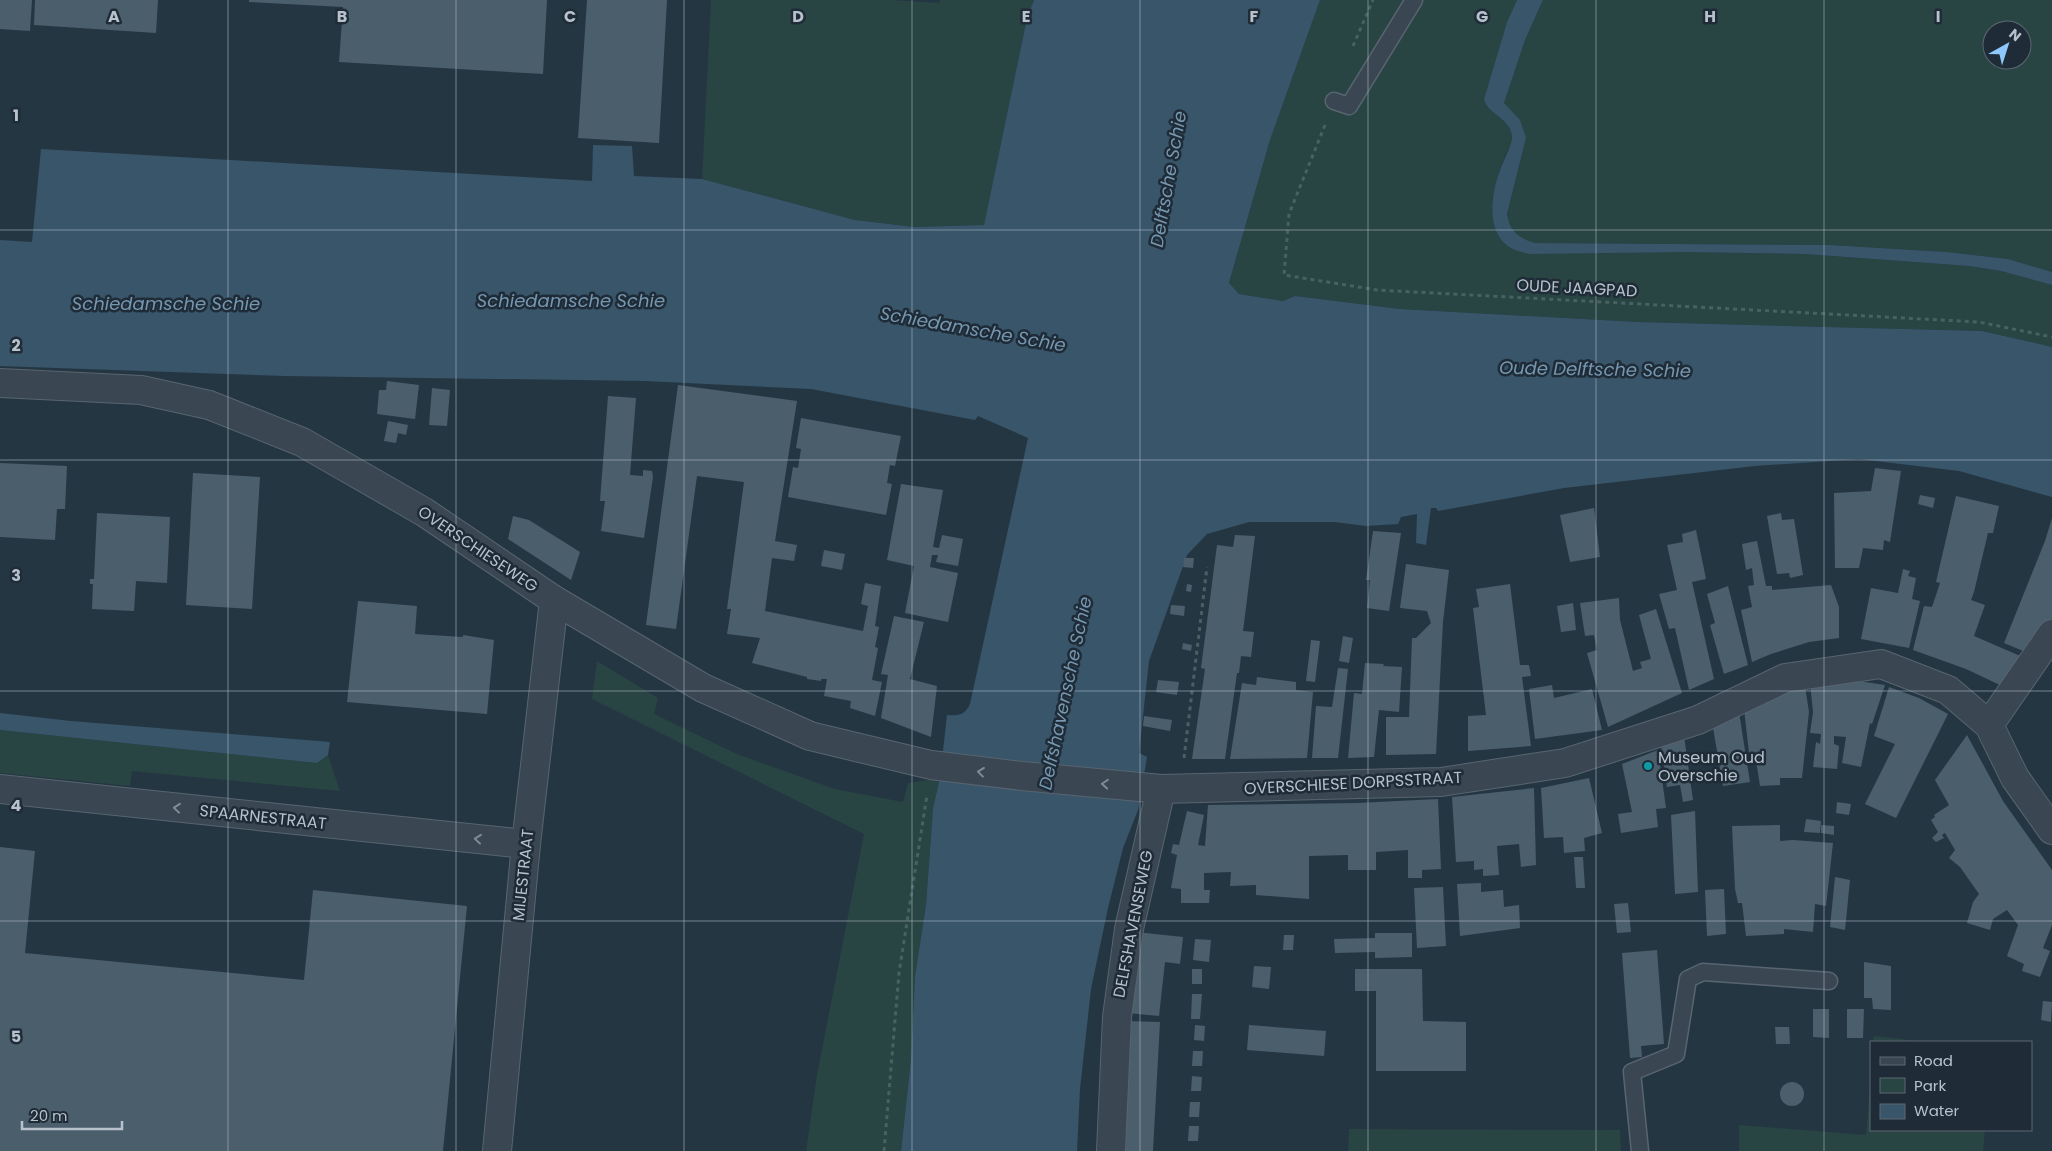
<svg xmlns="http://www.w3.org/2000/svg" width="2052" height="1151" font-family="Poppins,sans-serif">
  <style>
    .green { fill: #284443; fill-rule: evenodd }
    .water { fill: #38556a }
    .building { fill: #4b5e6b }
    .lines { fill: none; stroke-linecap: round; stroke-linejoin: round }
    .service-casing { stroke: #586570; stroke-width: 19 }
    .minor-casing { stroke: #586570; stroke-width: 30 }
    .path { stroke: #486161; stroke-width: 3; stroke-dasharray: 4 4; stroke-linecap: butt }
    .service { stroke: #3a4752; stroke-width: 16 }
    .minor { stroke: #3a4752; stroke-width: 28 }
    .oneway { stroke: #7f8b95 }
    .grid { fill: none; stroke: #b7c2cc; stroke-width: 1; stroke-opacity: 0.55 }
    .culture-dot { fill: #0f9aa8; stroke: #1f2c38; stroke-width: 2 }
    .labels { text-anchor: middle; dominant-baseline: central; stroke-width: 5; stroke-linejoin: round; paint-order: stroke }
    .street-label { font-size: 16px; fill: #b7c2cc; stroke: #1f2c38 }
    .poi-label { font-size: 16px; fill: #b7c2cc; stroke: #1f2c38; text-anchor: start }
    .water-label { font-size: 18px; font-style: italic; fill: #7697b0; stroke: #1f2c38 }
    .grid-label { font-size: 16px; text-anchor: middle; font-weight: bold; fill: #b7c2cc; stroke: #1f2c38; stroke-width: 5; stroke-linejoin: round; paint-order: stroke }
  </style>
  <rect width="100%" height="100%" fill="#253643"/>
  <g class="green">
    <polygon points="711,0 891,0 939,3 940,0 1034,0 1027,18 984,225 914,227 855,220 702,179"/>
    <path d="M1320 0H1517L1507 22 1484 99C1487 115 1512 118 1512 138 1511 145 1505 155 1502 163 1491 192 1484 226 1510 248L1805 254 1968 266 2001 271 2052 285V347L1982 331 1638 322 1400 309 1295 296 1283 301 1239 294 1229 284 1270 140Z"/>
    <path d="M1543 0H2052V272L2008 259 1947 252 1830 245 1535 243C1519 238 1510 232 1507 214L1526 138 1504 103 1525 40ZM1992 30H2022V60H1992Z"/>
    <polygon points="597,661 658,698 654,714 737,754 835,789 903,802 908,783 940,778 933,808 926,905 915,976 911,1059 901,1151 806,1151 817,1075 864,834 592,699"/>
    <polygon points="0,730 317,763 328,755 340,791 132,771 130,786 0,773"/>
    <polygon points="1874,1036 1903,1039 1914,1042 1873,1042"/>
    <polygon points="1871,1078 1871,1130 1985,1130 1983,1151 1739,1151 1739,1125 1866,1135"/>
    <polygon points="1349,1129 1620,1130 1621,1151 1348,1151"/>
  </g>
  <g class="water">
    <path d="M1034 0H1320L1270 140 1229 283 1239 294 1283 301 1295 296 1400 309 1638 322 1982 331 2048 346 2052 347V497L1959 471 1859 459 1755 466 1564 488 1438 511 1436 508H1431L1426 545 1416 543 1417 514 1401 517 1398 524 1366 526 1335 522H1249L1207 534 1187 555 1149 661 1139 753 1147 757 1138 810 1123 848 1108 908 1091 989 1080 1089 1077 1151H901L911 1059 915 976 926 905 933 808 940 778 947 715C959 716 965 715 970 704L1028 438 978 416 975 420 811 389 645 381 285 376 0 366V240L32 242 41 149 592 181 593 145 632 146 634 176 702 179 855 220 914 227 984 225 1027 18Z"/>
    <path d="M1517 0H1543L1525 40 1504 103 1520 120 1526 138 1507 214C1510 232 1519 238 1535 243L1830 245 1947 252 2008 259 2052 272V285L2001 271 1969 266 1805 254 1686 252 1529 254C1523 252 1516 251 1511 248 1485 233 1491 193 1500 170 1503 161 1511 147 1512 138 1512 118 1487 115 1484 99L1507 22Z"/>
    <polygon points="0,713 71,721 330,742 328,755 317,763 0,730"/>
  </g>
  <g class="building">
    <polygon points="0,0 32,0 30,31 0,29"/>
    <polygon points="35,0 158,0 156,33 34,25"/>
    <polygon points="249,0 547,0 543,74 339,62 343,7 249,2"/>
    <polygon points="587,0 667,0 659,143 578,138"/>
    <polygon points="387,381 419,385 415,419 377,414 379,390 386,390"/>
    <polygon points="678,385 797,401 775,541 797,545 794,561 772,558 765,611 863,631 868,606 861,604 865,583 881,586 875,626 879,627 875,647 878,648 872,680 882,682 875,716 850,708 851,701 824,696 827,679 821,679 821,681 807,679 807,677 752,663 760,638 727,634 731,609 727,609 744,482 697,476 676,629 646,625"/>
    <polygon points="432,388 450,390 447,426 429,425"/>
    <polygon points="608,396 636,398 630,475 643,476 643,470 652,471 653,477 644,538 601,531 605,501 600,501"/>
    <polygon points="801,418 901,436 895,466 890,465 887,483 892,484 886,515 788,497 793,467 798,468 801,449 796,448"/>
    <polygon points="388,421 408,425 406,435 398,433 396,443 384,441"/>
    <polygon points="0,463 67,466 65,509 57,509 55,540 0,537"/>
    <polygon points="1875,468 1901,471 1890,542 1884,540 1883,550 1863,548 1859,568 1835,568 1834,493 1871,491"/>
    <polygon points="193,473 260,477 252,609 186,605"/>
    <polygon points="901,484 943,490 933,547 939,548 942,535 963,539 958,566 936,562 938,555 932,555 930,567 958,573 948,622 905,613 914,566 887,560"/>
    <polygon points="1920,495 1935,498 1933,508 1918,504"/>
    <polygon points="1956,496 1999,506 1993,533 1988,533 1974,592 1971,600 1985,605 1974,636 2025,658 2002,686 1966,669 1913,650 1924,606 1932,607 1940,583 1936,582"/>
    <polygon points="1594,508 1600,557 1570,562 1560,515"/>
    <polygon points="97,513 170,517 167,583 136,581 134,611 92,609 93,584 90,584 90,579 94,579"/>
    <polygon points="1781,513 1782,520 1794,519 1803,575 1790,578 1789,573 1777,574 1767,516"/>
    <polygon points="513,516 529,520 580,552 571,580 508,539"/>
    <polygon points="2052,518 2052,618 2028,653 2004,643 2045,541"/>
    <polygon points="1696,530 1706,579 1692,582 1714,679 1689,690 1675,628 1669,629 1659,594 1677,590 1667,545 1683,542 1682,534"/>
    <polygon points="1373,531 1401,533 1389,611 1367,608 1370,580 1366,580"/>
    <polygon points="1235,535 1255,536 1243,631 1254,632 1251,657 1241,656 1239,673 1237,673 1225,759 1192,759 1205,669 1201,668 1217,545 1233,547"/>
    <polygon points="1757,541 1766,586 1772,586 1772,590 1831,585 1839,607 1839,638 1809,642 1771,654 1752,662 1741,610 1752,607 1748,586 1754,585 1752,568 1746,570 1742,544"/>
    <polygon points="824,550 845,554 842,570 821,566"/>
    <polygon points="1184,558 1194,558 1193,568 1183,567"/>
    <polygon points="1406,564 1449,570 1443,622 1436,754 1386,755 1386,717 1409,717 1412,638 1416,638 1431,623 1427,611 1400,608"/>
    <polygon points="1903,569 1910,571 1908,576 1916,578 1912,599 1920,601 1909,648 1861,639 1871,588 1898,593"/>
    <polygon points="1187,584 1192,585 1191,592 1186,591"/>
    <polygon points="1510,584 1520,665 1529,665 1531,676 1522,677 1531,746 1468,751 1468,716 1486,715 1473,608 1479,607 1476,589"/>
    <polygon points="1728,586 1748,665 1724,674 1710,625 1715,623 1707,594"/>
    <polygon points="1619,598 1620,620 1633,671 1642,668 1640,662 1651,659 1639,615 1656,609 1682,693 1608,727 1587,653 1597,650 1594,635 1585,636 1580,603"/>
    <polygon points="358,601 417,606 415,634 463,637 463,635 494,640 487,714 347,702"/>
    <polygon points="1573,603 1576,630 1561,632 1557,606"/>
    <polygon points="1171,605 1185,606 1184,616 1170,614"/>
    <polygon points="894,616 924,622 910,679 937,686 931,737 881,718 888,675 881,674"/>
    <polygon points="1343,636 1353,638 1349,663 1339,661"/>
    <polygon points="1311,640 1320,641 1315,682 1306,681"/>
    <polygon points="1183,643 1192,645 1191,651 1182,649"/>
    <polygon points="1365,663 1384,664 1383,666 1402,667 1399,712 1379,710 1374,757 1348,758 1354,693 1362,694"/>
    <polygon points="1338,668 1348,669 1338,758 1312,758 1316,706 1332,707"/>
    <polygon points="1257,677 1296,682 1296,690 1313,692 1307,758 1230,759 1242,683 1256,685"/>
    <polygon points="1158,680 1179,682 1177,695 1156,692"/>
    <polygon points="1852,680 1885,685 1872,724 1870,723 1861,767 1842,763 1846,737 1834,736 1834,744 1839,746 1837,769 1813,767 1816,742 1820,744 1821,734 1810,733 1813,712 1810,683"/>
    <polygon points="1552,685 1554,698 1592,689 1602,730 1535,739 1529,689"/>
    <polygon points="1805,686 1809,712 1802,778 1780,778 1780,785 1760,786 1756,760 1750,762 1744,709"/>
    <polygon points="1889,687 1919,698 1948,714 1896,818 1865,804 1895,744 1874,736"/>
    <polygon points="1739,712 1750,782 1723,786 1712,722"/>
    <polygon points="1144,716 1172,720 1170,731 1143,726"/>
    <polygon points="1967,735 2003,801 2052,870 2052,925 2043,948 2050,951 2040,977 2022,971 2024,964 2007,956 2018,925 2007,910 1993,919 1990,930 1967,923 1973,902 1979,894 1960,867 1949,858 1955,850 1945,833 1942,835 1944,838 1936,842 1932,838 1938,832 1931,820 1935,817 1934,815 1949,805 1935,780"/>
    <polygon points="1684,736 1693,800 1683,802 1680,785 1667,787 1661,746"/>
    <polygon points="1658,750 1666,808 1656,809 1658,827 1621,833 1618,814 1632,812 1622,764"/>
    <polygon points="1589,778 1602,833 1584,838 1585,851 1564,853 1563,837 1544,838 1541,788"/>
    <polygon points="1534,788 1536,865 1521,867 1519,844 1497,846 1499,875 1483,876 1483,869 1474,870 1474,861 1456,862 1452,797"/>
    <polygon points="1438,799 1441,869 1422,870 1422,878 1408,878 1408,850 1376,852 1376,870 1348,870 1348,855 1309,856 1309,899 1256,895 1256,885 1230,886 1231,872 1204,873 1204,890 1210,890 1209,903 1181,903 1181,889 1171,888 1177,855 1171,853 1173,844 1179,845 1187,811 1204,815 1198,845 1205,846 1208,805 1357,803"/>
    <polygon points="1837,802 1851,804 1849,815 1836,813"/>
    <polygon points="1695,811 1698,892 1675,894 1671,815"/>
    <polygon points="1806,819 1821,821 1820,833 1804,832"/>
    <polygon points="1780,825 1780,841 1793,840 1833,843 1826,906 1815,904 1813,932 1784,929 1784,934 1746,936 1742,903 1738,903 1735,889 1732,826"/>
    <polygon points="1821,825 1834,826 1834,835 1821,833"/>
    <polygon points="0,847 35,851 25,953 304,980 313,890 467,906 443,1151 0,1151"/>
    <polygon points="1574,857 1583,857 1585,888 1576,888"/>
    <polygon points="1835,877 1850,880 1845,930 1830,927"/>
    <polygon points="1481,883 1481,892 1503,890 1504,907 1519,905 1520,928 1460,936 1457,884"/>
    <polygon points="1443,887 1446,946 1417,948 1414,888"/>
    <polygon points="1724,889 1726,934 1707,936 1705,890"/>
    <polygon points="1628,903 1631,932 1617,933 1614,904"/>
    <polygon points="1136,932 1183,937 1180,964 1165,962 1159,1016 1127,1013"/>
    <polygon points="1375,933 1412,933 1412,957 1375,958 1375,952 1335,953 1334,939 1375,938"/>
    <polygon points="1284,935 1294,935 1293,950 1283,950"/>
    <polygon points="1195,939 1211,940 1209,962 1193,960"/>
    <polygon points="1657,950 1664,1044 1641,1046 1642,1057 1630,1058 1622,953"/>
    <polygon points="1864,962 1891,966 1891,1010 1873,1009 1872,998 1864,998"/>
    <polygon points="1254,966 1271,967 1269,989 1252,987"/>
    <rect x="1192" y="969" width="10" height="15"/>
    <polygon points="1355,969 1422,969 1423,1021 1466,1022 1466,1071 1376,1071 1376,991 1355,991"/>
    <polygon points="1192,994 1202,994 1200,1019 1191,1019"/>
    <polygon points="2043,1001 2052,1002 2051,1022 2041,1020"/>
    <polygon points="1813,1009 1829,1009 1829,1038 1813,1037"/>
    <polygon points="1847,1009 1864,1009 1863,1038 1847,1038"/>
    <polygon points="1127,1021 1160,1022 1153,1151 1119,1151"/>
    <polygon points="1195,1025 1205,1026 1204,1041 1194,1040"/>
    <polygon points="1249,1025 1326,1031 1324,1056 1247,1050"/>
    <polygon points="1775,1027 1789,1027 1790,1044 1776,1044"/>
    <polygon points="1193,1051 1203,1051 1202,1066 1192,1066"/>
    <polygon points="1192,1076 1202,1077 1201,1091 1191,1091"/>
    <circle cx="1792" cy="1094" r="12"/>
    <polygon points="1190,1102 1200,1102 1199,1117 1189,1117"/>
    <polygon points="1189,1126 1199,1126 1198,1141 1188,1141"/>
  </g>
  <g class="lines">
    <g class="service-casing">
      <g id="service">
        <polyline points="1334,101 1349,106 1414,0"/>
        <polyline points="1640,1151 1632,1072 1676,1054 1688,979 1703,972 1829,981"/>
      </g>
    </g>
    <g class="minor-casing">
      <g id="minor">
        <polyline points="0,383 141,390 209,405 302,442 424,512 554,600 703,688 810,736 931,765 1022,776 1161,789 1441,782 1565,763 1698,720 1785,678 1881,664 1948,690 1989,725 2015,778 2052,830"/>
        <polyline points="1989,725 2052,634"/>
        <polyline points="0,789 526,844"/>
        <polyline points="497,1151 526,844 554,600"/>
        <polyline points="1111,1151 1117,1017 1129,929 1161,789"/>
      </g>
    </g>
    <g class="path">
      <polyline points="1353,46 1373,0"/>
      <polyline points="1325,125 1289,214 1284,275 1377,290 1979,322 2052,337"/>
      <polyline points="1184,758 1207,567"/>
      <polyline points="884,1151 899,973 927,795"/>
    </g>
    <use href="#service" class="service"/>
    <use href="#minor" class="minor"/>
  </g>
  <defs><path id="oneway-chevron" d="M-2-3.5L2.5 0L-2 3.5" fill="none" stroke-width="1.6" stroke-linecap="round" stroke-linejoin="round" transform="scale(1.25)"/></defs>
  <g class="oneway">
    <use href="#oneway-chevron" transform="translate(981 772) rotate(-173)"/>
    <use href="#oneway-chevron" transform="translate(1105 784) rotate(-175)"/>
    <use href="#oneway-chevron" transform="translate(177 808) rotate(-174)"/>
    <use href="#oneway-chevron" transform="translate(478 839) rotate(-174)"/>
  </g>
  <path class="grid" d="M228 0V1151M456 0V1151M684 0V1151M912 0V1151M1140 0V1151M1368 0V1151M1596 0V1151M1824 0V1151M0 230H2052M0 460H2052M0 691H2052M0 921H2052"/>
  <circle class="culture-dot" cx="1648" cy="766" r="5"/>
  <g class="labels">
    <g class="street-label">
      <text transform="translate(1577 288) rotate(3)">OUDE JAAGPAD</text>
      <text transform="translate(478 549) rotate(34)">OVERSCHIESEWEG</text>
      <text transform="translate(1353 783) rotate(-3)">OVERSCHIESE DORPSSTRAAT</text>
      <text transform="translate(263 817) rotate(6)">SPAARNESTRAAT</text>
      <text transform="translate(523 875) rotate(-84)">MIJESTRAAT</text>
      <text transform="translate(1133 924) rotate(-79)">DELFSHAVENSEWEG</text>
    </g>
    <g class="poi-label">
      <text x="1658" y="757">Museum Oud<tspan x="1658" dy="18">Overschie</tspan></text>
    </g>
    <g class="water-label">
      <text transform="translate(1168 179) rotate(-80)">Delftsche Schie</text>
      <text x="571" y="300">Schiedamsche Schie</text>
      <text x="166" y="303">Schiedamsche Schie</text>
      <text transform="translate(973 329) rotate(10)">Schiedamsche Schie</text>
      <text transform="translate(1595 369) rotate(1)">Oude Delftsche Schie</text>
      <text transform="translate(1065 693) rotate(-78)">Delfshavensche Schie</text>
    </g>
  </g>
  <g class="grid-label">
    <text x="114" y="22">A</text>
    <text x="342" y="22">B</text>
    <text x="570" y="22">C</text>
    <text x="798" y="22">D</text>
    <text x="1026" y="22">E</text>
    <text x="1254" y="22">F</text>
    <text x="1482" y="22">G</text>
    <text x="1710" y="22">H</text>
    <text x="1938" y="22">I</text>
    <text x="16" y="121">1</text>
    <text x="16" y="351">2</text>
    <text x="16" y="581">3</text>
    <text x="16" y="811">4</text>
    <text x="16" y="1042">5</text>
  </g>
  <rect x="1870" y="1041" width="162" height="90" fill="#1f2c38" stroke="#5c6873"/>
  <rect x="1880" y="1057" width="25" height="8" fill="#3a4752" stroke="#5c6873"/>
  <text x="1914" y="1066" font-size="15" fill="#b7c2cc">Road</text>
  <rect x="1880" y="1078" width="25" height="15" fill="#284443" stroke="#5c6873"/>
  <text x="1914" y="1091" font-size="15" fill="#b7c2cc">Park</text>
  <rect x="1880" y="1104" width="25" height="15" fill="#38556a" stroke="#5c6873"/>
  <text x="1914" y="1116" font-size="15" fill="#b7c2cc">Water</text>
  <g transform="translate(2007 45) rotate(39)"><circle r="24" fill="#1f2c38" stroke="#5c6873"/>
  <path d="M0-4L9 19L0 12L-9 19Z" fill="#8dc7fc"/>
  <text y="-8" font-size="14" font-weight="bold" text-anchor="middle" fill="#b7c2cc">N</text>
  </g>
  <path d="M22 1121v8h100v-8" fill="none" stroke="#b7c2cc" stroke-width="2.5"/>
  <text x="30" y="1121" font-size="15" fill="#b7c2cc" stroke="#1f2c38" stroke-width="4" paint-order="stroke">20 m</text>
</svg>
